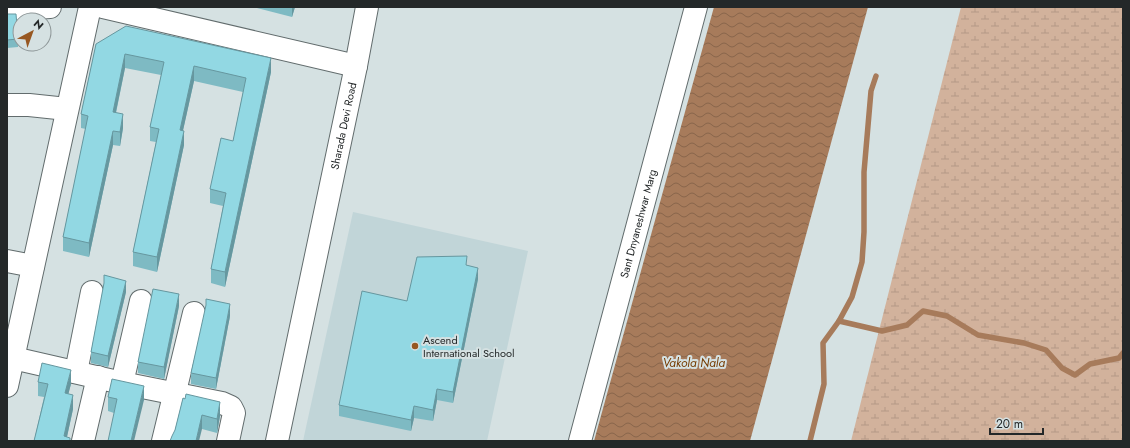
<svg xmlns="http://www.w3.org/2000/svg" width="1130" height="448" font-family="Jost,sans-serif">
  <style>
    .built { fill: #c1d5d8 }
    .wetland { fill: url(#wetland-marsh) }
    .water { fill: url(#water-waves) }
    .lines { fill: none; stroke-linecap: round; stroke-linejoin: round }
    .stream { stroke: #a77b5b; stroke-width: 5.5 }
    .minor-casing { stroke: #626c6d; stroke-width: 24 }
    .minor { stroke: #fff; stroke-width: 22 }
    .wall { fill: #7ebac3 }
    .shaded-wall { fill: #66979f }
    .building { fill: #92d8e3; stroke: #66979f }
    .poi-dot { fill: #975721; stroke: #d5e1e2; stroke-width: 1.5 }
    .labels { text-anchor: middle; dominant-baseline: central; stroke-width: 4; stroke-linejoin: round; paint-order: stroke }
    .street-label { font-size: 11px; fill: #242829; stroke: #d5e1e2 }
    .poi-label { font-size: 11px; fill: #242829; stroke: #d5e1e2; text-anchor: start }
    .water-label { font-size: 12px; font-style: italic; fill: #753b00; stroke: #d5e1e2 }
  </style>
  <defs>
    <pattern id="wetland-marsh" width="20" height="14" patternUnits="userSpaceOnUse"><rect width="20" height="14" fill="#d2b29c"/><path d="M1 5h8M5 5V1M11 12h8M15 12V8" fill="none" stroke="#b49986"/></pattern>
    <pattern id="water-waves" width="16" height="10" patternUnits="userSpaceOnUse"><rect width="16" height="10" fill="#a77b5b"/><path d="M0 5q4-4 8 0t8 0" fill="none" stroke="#88654b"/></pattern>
  </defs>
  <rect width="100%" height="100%" fill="#d5e1e2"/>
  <polygon class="built" points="353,212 528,251 487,441 303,441"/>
  <polygon class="wetland" points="961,7 1123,7 1123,441 851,441"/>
  <polygon class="water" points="714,7 868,7 750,441 594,441"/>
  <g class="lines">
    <g class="stream">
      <polyline points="839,321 852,297 862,262 864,232 864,172 871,91 876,76"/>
      <polyline points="810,441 824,384 823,343 839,321 882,331 907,325 923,311 947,316 978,335 1024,343 1046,350 1062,368 1075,375 1090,364 1119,358 1123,353"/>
    </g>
    <g class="minor-casing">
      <g id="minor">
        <polyline points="103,7 356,66"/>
        <polyline points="7,10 50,7"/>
        <polyline points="7,105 29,105 67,109"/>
        <polyline points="7,261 33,266"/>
        <polyline points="13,358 122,383 222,403 231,407 234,413 228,441"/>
        <polyline points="76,372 92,292"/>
        <polyline points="122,383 141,301"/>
        <polyline points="7,386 90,7"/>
        <polyline points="83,441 98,377"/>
        <polyline points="163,441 194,313"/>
        <path id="s1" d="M277 441 356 66 367 7"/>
        <path id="s2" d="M580 441 696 7"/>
      </g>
    </g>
    <use href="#minor" class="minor"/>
  </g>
  <g class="wall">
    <polygon points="253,7 295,7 292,17"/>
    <polygon points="7,14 18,39 18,47 7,48"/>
    <polygon points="96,44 271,72 225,287 211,283 211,269 223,206 210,203 210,189 233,141 243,92 194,81 183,130 184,145 157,272 133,266 133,252 156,142 150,141 150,127 161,75 125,68 116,113 123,128 120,146 113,145 89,257 63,251 63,237 86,129 81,128 81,114"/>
    <polygon points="467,266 478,279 453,403 437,400 433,421 414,418 411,431 339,416 339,405 407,301"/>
    <polygon points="104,284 126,292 108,367 91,363 91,352"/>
    <polygon points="179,306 164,379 138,373 138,362"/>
    <polygon points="230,316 216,389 191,384 191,373"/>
    <polygon points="38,382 71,384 68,394 73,409 67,437 70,441 34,441 44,397 38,396"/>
    <polygon points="108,397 144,400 114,413 108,411"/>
    <polygon points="183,398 220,416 217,433 202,429 175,430"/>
  </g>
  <g class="shaded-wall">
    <polygon points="292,7 295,7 292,17"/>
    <polygon points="125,54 125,68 113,126 113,112"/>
    <polygon points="271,58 271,72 225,287 225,272"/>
    <polygon points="194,66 194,81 180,144 180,130"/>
    <polygon points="123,114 123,128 120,146 120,132"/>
    <polygon points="113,131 113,145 89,257 89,243"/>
    <polygon points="184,131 184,145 157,272 157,257"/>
    <polygon points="478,268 478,279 453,403 453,392"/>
    <polygon points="126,281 126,292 108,367 108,356"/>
    <polygon points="179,294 179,306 164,379 164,367"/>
    <polygon points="230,304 230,316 216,389 216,378"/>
    <polygon points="71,370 71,384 65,407 65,393"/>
    <polygon points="144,386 144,400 134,441 131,441"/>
    <polygon points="437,389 437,400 433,421 433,410"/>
    <polygon points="73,395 73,409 66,441 64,436"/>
    <polygon points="220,402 220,416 217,433 217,419"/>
    <polygon points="414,406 414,418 411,431 411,420"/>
    <polygon points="202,415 202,429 199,441 196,441"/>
  </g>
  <g class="building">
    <polygon points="7,14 16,14 18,39 7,40"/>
    <polygon points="126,26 271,58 225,272 211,269 226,193 210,189 221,138 233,141 246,78 194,66 180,130 184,131 157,257 133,252 159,129 150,127 164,62 125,54 113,112 123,114 120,132 113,131 89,243 63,237 88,116 81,114 96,44"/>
    <polygon points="467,256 466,265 478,268 453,392 437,389 433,410 414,406 411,420 339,405 362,291 407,301 417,257"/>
    <polygon points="104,275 126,281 108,356 91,352 104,283"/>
    <polygon points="153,289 179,294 164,367 138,362"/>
    <polygon points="206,299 230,304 216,378 191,373 206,305"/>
    <polygon points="42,363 71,370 65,393 73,395 64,436 70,438 70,441 34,441 48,384 38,382"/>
    <polygon points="112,379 144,386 131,441 108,441 117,399 108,397"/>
    <polygon points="186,394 220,402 217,419 202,415 196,441 170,441 172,436 175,430 183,398 185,399"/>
  </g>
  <circle class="poi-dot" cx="415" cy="346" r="4"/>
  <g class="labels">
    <g class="street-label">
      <text stroke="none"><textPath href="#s1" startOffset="322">Sharada Devi Road</textPath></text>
      <text stroke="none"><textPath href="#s2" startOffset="225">Sant Dnyaneshwar Marg</textPath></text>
    </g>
    <g class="poi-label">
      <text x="423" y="340">Ascend<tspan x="423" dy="13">International School</tspan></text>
    </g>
    <g class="water-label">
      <text x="694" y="363">Vakola Nala</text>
    </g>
  </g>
  <rect width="1130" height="448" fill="none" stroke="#242829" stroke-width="16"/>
  <g transform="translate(32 32) rotate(41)"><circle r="19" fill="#d5e1e2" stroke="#8e9798"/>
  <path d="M0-3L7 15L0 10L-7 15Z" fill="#975721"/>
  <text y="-6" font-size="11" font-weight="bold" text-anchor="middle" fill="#242829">N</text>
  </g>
  <path d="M990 428v6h53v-6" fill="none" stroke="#242829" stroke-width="2"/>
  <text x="996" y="428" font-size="12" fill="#242829" stroke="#d5e1e2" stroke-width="3" paint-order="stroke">20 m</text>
</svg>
